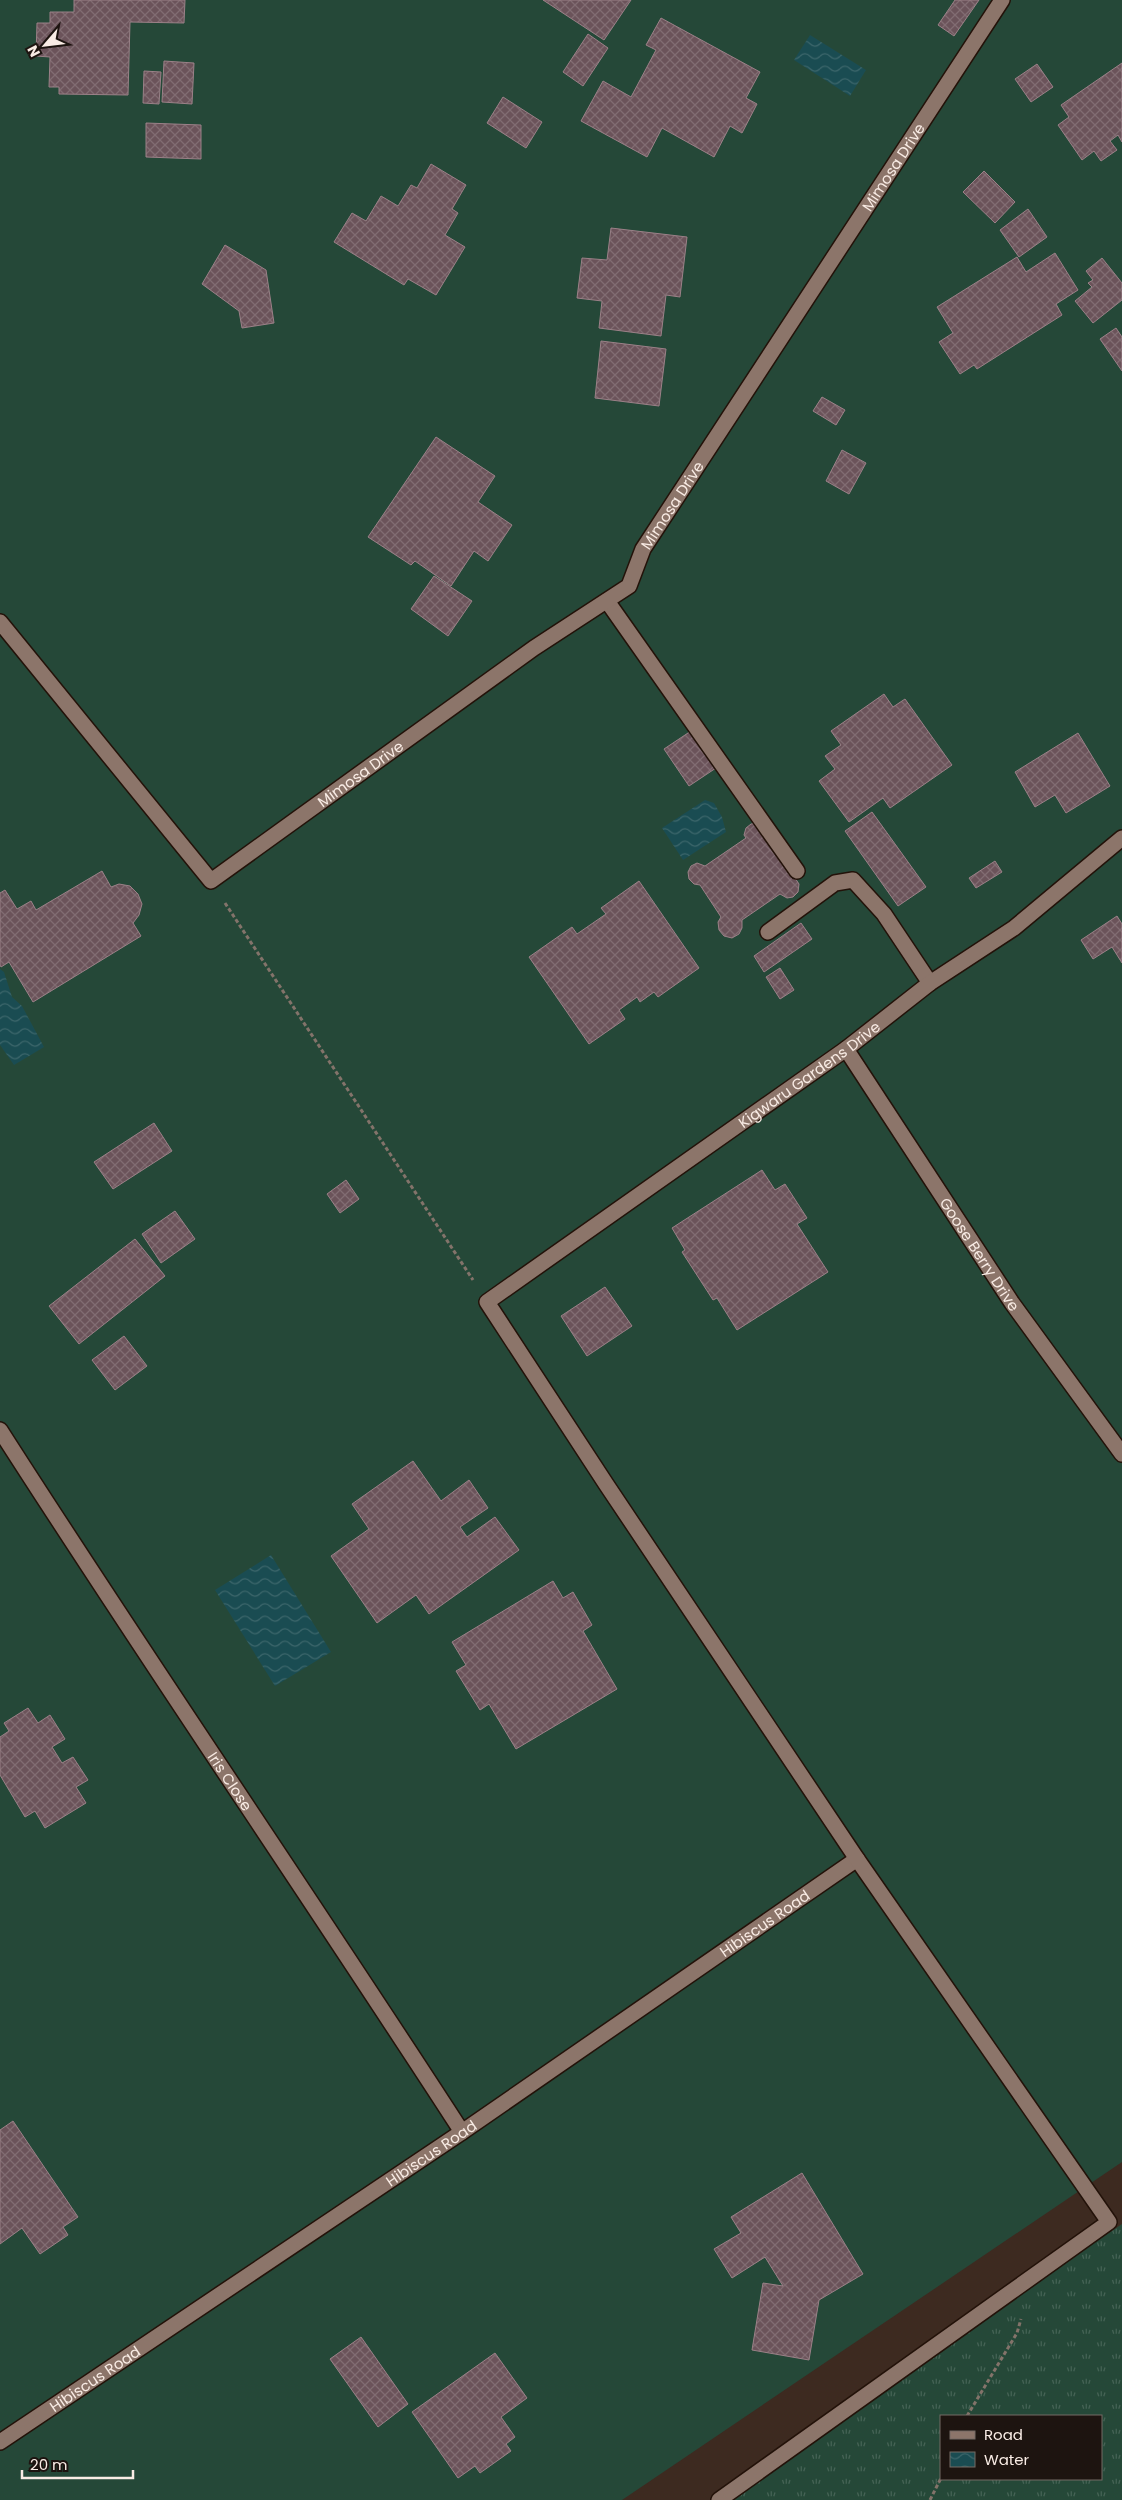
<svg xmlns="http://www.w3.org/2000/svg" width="1122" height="2500" font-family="Poppins,sans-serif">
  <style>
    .grass { fill: url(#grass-tufts); fill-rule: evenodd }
    .garden { fill: #254838 }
    .water { fill: url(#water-waves) }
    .building { fill: url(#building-cross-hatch); stroke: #9b8188 }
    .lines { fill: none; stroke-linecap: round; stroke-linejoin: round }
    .minor-casing { stroke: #231209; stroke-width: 18 }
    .path { stroke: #83736a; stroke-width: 3; stroke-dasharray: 4 2.5; stroke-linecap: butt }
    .minor { stroke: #8c756a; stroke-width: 15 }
    .labels { text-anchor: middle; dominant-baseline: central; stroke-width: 4; stroke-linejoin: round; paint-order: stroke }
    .street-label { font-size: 15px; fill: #f9ece5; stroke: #1d1410 }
  </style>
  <defs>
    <pattern id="grass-tufts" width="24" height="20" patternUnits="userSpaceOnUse" patternTransform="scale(1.25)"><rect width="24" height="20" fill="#254838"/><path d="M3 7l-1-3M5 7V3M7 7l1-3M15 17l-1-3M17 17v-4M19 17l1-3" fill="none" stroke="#456355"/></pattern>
    <pattern id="water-waves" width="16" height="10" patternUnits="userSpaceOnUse" patternTransform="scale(1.25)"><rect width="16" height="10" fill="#1a4c52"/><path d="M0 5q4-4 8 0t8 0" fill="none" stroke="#3c666b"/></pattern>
    <pattern id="building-cross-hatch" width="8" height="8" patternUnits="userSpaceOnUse" patternTransform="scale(1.25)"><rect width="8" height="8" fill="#6b535a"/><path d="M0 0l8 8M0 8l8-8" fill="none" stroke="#816c72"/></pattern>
  </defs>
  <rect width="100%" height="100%" fill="#3d2a20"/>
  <path class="grass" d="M1122 2224V2500H711ZM941 2416H1101V2479H941Z"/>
  <polygon class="garden" points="0,0 1122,0 1122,2162 622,2500 0,2500"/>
  <g class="water">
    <polygon points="810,35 866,70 850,96 794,60"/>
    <polygon points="705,800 714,803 722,817 726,832 683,860 662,828"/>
    <polygon points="0,969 4,972 12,997 22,1006 44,1047 14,1065 0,1045"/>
    <polygon points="271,1555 331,1652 275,1686 215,1590"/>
  </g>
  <g class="building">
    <polygon points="74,0 185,0 184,23 130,22 128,95 59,94 59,87 49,87 50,57 36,56 37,23 50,23 50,12 74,12"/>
    <polygon points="543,0 631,0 604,40"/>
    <polygon points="955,0 979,0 954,36 938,25"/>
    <polygon points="661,18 760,72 746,98 757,104 742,133 730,126 714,157 662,128 647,157 581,121 603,81 631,97 656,50 646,45"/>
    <polygon points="588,34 608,48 583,86 563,72"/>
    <polygon points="164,61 194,63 192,104 162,102"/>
    <polygon points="1122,63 1122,142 1118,135 1110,141 1117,150 1101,161 1094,151 1082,160 1058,125 1069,117 1061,105"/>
    <polygon points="1037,64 1053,87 1031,102 1015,79"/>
    <polygon points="144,71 161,72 159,104 143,103"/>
    <polygon points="503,97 542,122 526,148 487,123"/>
    <polygon points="146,123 201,125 201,159 146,157"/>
    <polygon points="431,164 466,185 452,209 458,213 445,235 465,247 436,295 408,279 404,285 334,242 352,213 366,221 381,196 398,206 411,185 417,188"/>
    <polygon points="984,171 1015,202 995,223 963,192"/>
    <polygon points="1028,209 1047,237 1019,257 1000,230"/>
    <polygon points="611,228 687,237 680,297 666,295 661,336 599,328 602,301 577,298 582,258 607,260"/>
    <polygon points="225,245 266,270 274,323 242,328 239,311 202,284"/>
    <polygon points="1055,253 1078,290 1056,304 1062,315 977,369 974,365 960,374 939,342 953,333 937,307 1017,257 1026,272"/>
    <polygon points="1102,258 1122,283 1122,300 1093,323 1075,301 1092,287 1088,283 1093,280 1086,271"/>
    <polygon points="1116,328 1122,337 1122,371 1100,339"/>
    <polygon points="601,341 666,349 659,406 595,398"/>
    <polygon points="822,397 845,410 836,425 813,411"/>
    <polygon points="436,437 495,476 478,502 512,525 488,561 474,551 451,586 415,561 411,565 368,537"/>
    <polygon points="842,450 866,463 849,494 826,481"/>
    <polygon points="434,576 472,601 448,636 411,609"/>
    <polygon points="884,694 893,707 905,699 952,765 890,808 883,798 849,822 819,781 835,769 825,756 841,745 831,731"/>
    <polygon points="700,725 725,762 689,786 664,749"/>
    <polygon points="1078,733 1110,786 1066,813 1055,795 1035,807 1015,772"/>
    <polygon points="872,812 926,887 898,906 845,831"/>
    <polygon points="758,823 765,832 764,838 789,875 795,878 799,884 798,892 793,897 787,898 780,894 742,920 742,928 739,934 732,938 724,936 719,930 718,922 721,917 700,885 694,884 689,879 688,872 691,866 697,863 705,866 746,838 744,835 746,828 751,824"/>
    <polygon points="995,861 1002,872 976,888 969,878"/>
    <polygon points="102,871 111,887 119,884 130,886 138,894 142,904 139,915 133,923 141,936 33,1002 9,962 1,967 0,965 0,893 5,890 17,909 31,901 36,910"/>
    <polygon points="639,881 699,968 658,997 654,992 640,1002 637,997 619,1010 625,1019 589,1044 529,957 572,927 577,934 606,914 601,908"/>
    <polygon points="1117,916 1122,924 1122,963 1112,947 1093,959 1081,940"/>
    <polygon points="801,923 812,939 764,972 754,956"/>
    <polygon points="780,968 794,990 780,999 766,977"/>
    <polygon points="154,1123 172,1151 113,1189 94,1162"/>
    <polygon points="762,1170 775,1190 785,1184 807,1218 797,1224 828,1272 737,1330 717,1298 713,1300 682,1252 685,1250 672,1228"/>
    <polygon points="346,1180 359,1199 340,1213 327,1194"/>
    <polygon points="175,1211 195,1239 161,1263 142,1234"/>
    <polygon points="135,1239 165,1276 79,1344 49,1306"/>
    <polygon points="605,1287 632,1326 587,1356 561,1316"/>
    <polygon points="124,1336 147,1366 115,1390 92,1360"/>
    <polygon points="413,1461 441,1501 469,1480 488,1508 460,1527 467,1537 495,1517 519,1550 429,1614 416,1595 377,1623 331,1556 369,1529 352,1504"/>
    <polygon points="553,1581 563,1598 573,1592 592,1625 583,1631 617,1689 516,1749 489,1704 480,1710 456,1671 466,1665 452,1642"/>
    <polygon points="28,1708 38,1723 50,1715 65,1739 52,1747 62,1763 73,1757 88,1780 76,1787 86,1803 45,1828 35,1811 25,1817 0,1775 0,1737 9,1731 4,1723"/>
    <polygon points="13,2121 78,2217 63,2227 68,2235 40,2254 22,2228 0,2244 0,2130"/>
    <polygon points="802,2173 863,2274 819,2300 809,2360 752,2350 763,2283 783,2286 765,2257 732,2278 714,2249 741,2233 731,2217"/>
    <polygon points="361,2337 408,2404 378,2427 330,2359"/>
    <polygon points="495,2353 527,2398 501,2417 515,2437 506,2444 511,2451 480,2473 475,2466 458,2478 412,2412"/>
  </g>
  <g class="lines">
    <g class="minor-casing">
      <g id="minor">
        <polyline points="607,601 797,871"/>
        <path id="s1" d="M0 622 211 881 534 648 629 586 643 549 1002 0"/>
        <polyline points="768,932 835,883 853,880 884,914 930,983"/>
        <path id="s2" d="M846 1049 1012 1303 1122 1454"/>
        <path id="s3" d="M0 1430C151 1666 310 1897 462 2132"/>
        <path id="s4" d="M0 2442 462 2132 857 1859"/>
        <path id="s5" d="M719 2500 1109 2222 857 1859 606 1484 487 1302 846 1049 930 983 1014 928 1122 838"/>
      </g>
    </g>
    <g class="path">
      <polyline points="225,903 473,1280"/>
      <polyline points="967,2416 1017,2333 1021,2319"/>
      <polyline points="930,2500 941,2478"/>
    </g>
    <use href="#minor" class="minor"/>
  </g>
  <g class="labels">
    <g class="street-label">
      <text stroke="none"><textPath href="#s1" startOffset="1342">Mimosa Drive</textPath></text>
      <text stroke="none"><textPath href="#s1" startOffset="938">Mimosa Drive</textPath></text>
      <text stroke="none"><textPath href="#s1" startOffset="518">Mimosa Drive</textPath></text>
      <text stroke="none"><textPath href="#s5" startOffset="1984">Kigwaru Gardens Drive</textPath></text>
      <text stroke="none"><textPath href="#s2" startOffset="245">Goose Berry Drive</textPath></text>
      <text stroke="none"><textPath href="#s3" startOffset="420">Iris Close</textPath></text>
      <text stroke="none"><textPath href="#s4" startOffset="924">Hibiscus Road</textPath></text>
      <text stroke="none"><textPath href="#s4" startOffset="519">Hibiscus Road</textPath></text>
      <text stroke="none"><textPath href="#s4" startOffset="114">Hibiscus Road</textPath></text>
    </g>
  </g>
  <rect x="940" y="2415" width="162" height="65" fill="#1d1410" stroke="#756a65"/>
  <rect x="950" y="2431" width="25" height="8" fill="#8c756a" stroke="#756a65"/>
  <text x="984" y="2440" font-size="15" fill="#f9ece5">Road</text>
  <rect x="950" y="2452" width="25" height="15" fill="url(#water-waves)" stroke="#756a65"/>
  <text x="984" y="2465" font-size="15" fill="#f9ece5">Water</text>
  <g transform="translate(45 45) rotate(242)" stroke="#1d1410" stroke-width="4" paint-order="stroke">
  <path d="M0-4L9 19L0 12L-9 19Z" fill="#f9ece5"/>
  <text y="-8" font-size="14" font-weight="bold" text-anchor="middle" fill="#f9ece5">N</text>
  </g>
  <path d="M22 2470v8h111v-8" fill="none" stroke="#f9ece5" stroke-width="2.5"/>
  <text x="30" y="2470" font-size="15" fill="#f9ece5" stroke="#1d1410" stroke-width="4" paint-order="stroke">20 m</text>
</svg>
